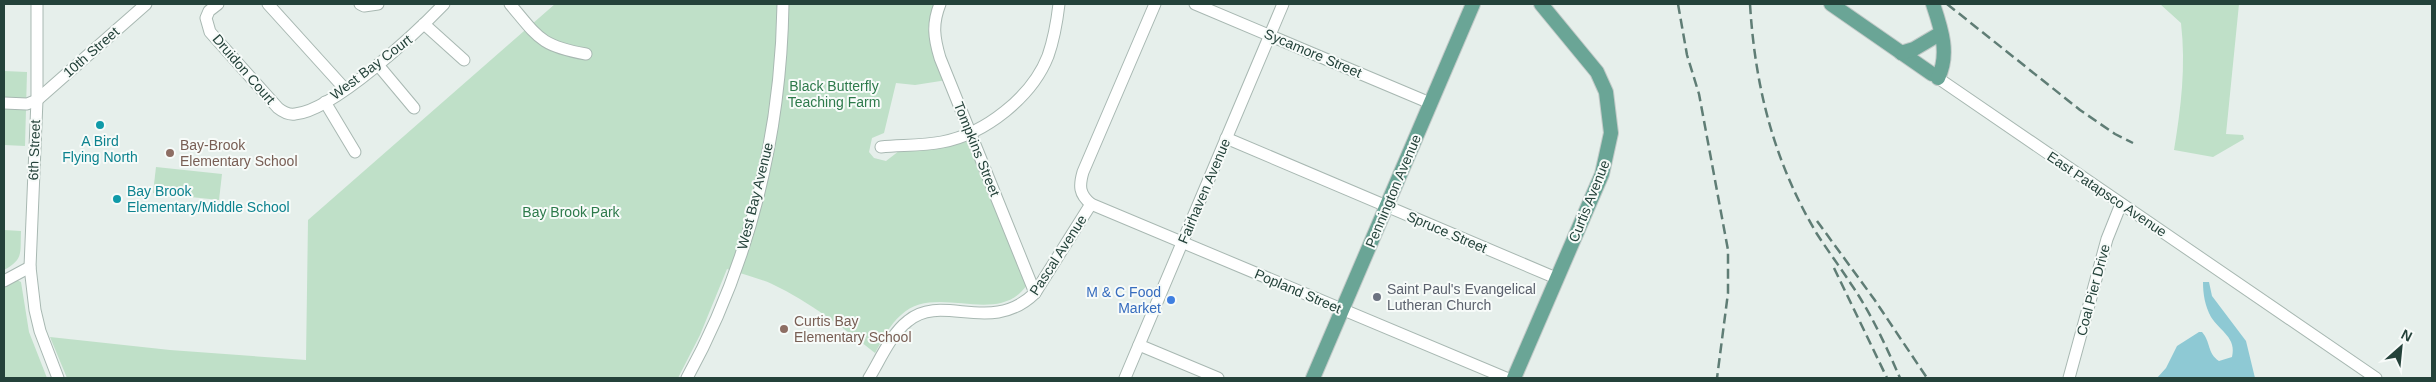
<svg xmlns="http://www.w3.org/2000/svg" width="2436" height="382" font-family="Helvetica,sans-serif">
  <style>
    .green { fill: #bfe0c8 }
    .water { fill: #8ec9d4 }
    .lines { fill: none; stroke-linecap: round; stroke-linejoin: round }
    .minor-casing { stroke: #a8b8b2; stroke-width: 13 }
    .major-casing { stroke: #c2cac8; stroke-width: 16 }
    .minor { stroke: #fff; stroke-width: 11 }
    .major { stroke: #6aa596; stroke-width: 14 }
    .rail { stroke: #5f7d75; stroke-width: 2.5; stroke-dasharray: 10 5; stroke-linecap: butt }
    .culture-dot { fill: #0f9aa8; stroke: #f7fbf9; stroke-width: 2 }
    .education-dot { fill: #8d6e63; stroke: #f7fbf9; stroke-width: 2 }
    .worship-dot { fill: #6b7280; stroke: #f7fbf9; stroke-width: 2 }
    .shop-dot { fill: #3f7fe0; stroke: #f7fbf9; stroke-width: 2 }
    .labels { text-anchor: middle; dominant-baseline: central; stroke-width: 4; stroke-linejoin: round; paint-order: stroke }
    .street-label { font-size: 14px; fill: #24423a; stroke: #f7fbf9 }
    .park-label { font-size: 14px; fill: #2d7a4b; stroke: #f7fbf9 }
    .culture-label { font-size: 14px; fill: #0d838f; stroke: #f7fbf9 }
    .education-label { font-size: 14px; fill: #785e54; stroke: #f7fbf9; text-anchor: start }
    .worship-label { font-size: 14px; fill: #5b616d; stroke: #f7fbf9; text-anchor: start }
    .shop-label { font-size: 14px; fill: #366cbe; stroke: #f7fbf9; text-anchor: end }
  </style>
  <rect width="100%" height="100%" fill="#e6efeb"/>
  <g class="green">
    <path d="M555 4H936L928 29 947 80 915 85 896 83 884 133 872 138 869 152 874 158 886 161 899 151 968 141 1027 285C997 328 936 282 901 315 890 324 882 341 875 353 842 327 810 302 772 284 758 278 742 274 727 269L700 335 678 378H67L50 337 170 350 306 360 308 220Z"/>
    <path d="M2160 4H2239L2226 134 2243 135 2244 139 2213 157 2174 150C2181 107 2186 67 2181 23Z"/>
    <polygon points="4,71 27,72 25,146 4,145"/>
    <polygon points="156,167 222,174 219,200 153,193"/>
    <path d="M4 230 21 231C20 253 24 259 4 270Z"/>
    <polygon points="17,280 21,282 29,332 47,378 4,378 4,287"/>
  </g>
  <path class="water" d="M2203 282H2209L2212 296 2246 341 2255 378H2157L2166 368 2177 346 2199 332H2202C2211 342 2207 353 2219 361L2232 357C2237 338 2220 331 2211 317 2205 306 2203 294 2203 282Z"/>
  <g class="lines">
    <g class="minor-casing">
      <g id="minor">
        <polyline points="37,4 37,100 30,267 35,310 40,331 58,378"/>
        <path d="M218 4 209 11 206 18 210 32 278 108C283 112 288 115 295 114 333 111 417 32 444 4"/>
        <polyline points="268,4 345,89"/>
        <polyline points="360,4 364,6 378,4"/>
        <path d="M510 4C538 37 540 46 586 54"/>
        <path d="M940 4C932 24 934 38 940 58L1035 293"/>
        <path d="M1155 4 1083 172C1079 186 1079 194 1091 204L1506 378"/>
        <polyline points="1195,4 1430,103"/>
        <polyline points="424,24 464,60"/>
        <polyline points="378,65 414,108"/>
        <polyline points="1932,74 2376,378"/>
        <polyline points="325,102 355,152"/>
        <polyline points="4,103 27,104 37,100 146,4"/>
        <polyline points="1226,138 1556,278"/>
        <path d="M881 147C901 145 922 146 942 142 985 134 1032 97 1048 56 1054 39 1057 21 1059 4"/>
        <polyline points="4,281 30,267"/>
        <polyline points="1139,345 1218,378"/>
        <path d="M687 378C750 264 781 134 783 4"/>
        <path d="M869 378C880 360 891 334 908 321 942 292 991 336 1035 293L1091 204"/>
        <polyline points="1125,378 1283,4"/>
        <polyline points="2069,378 2107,239 2121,204"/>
      </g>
    </g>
    <g class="major-casing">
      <g id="major">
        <polyline points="1831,4 1932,74"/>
        <path d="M1933 4C1941 28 1950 54 1938 78"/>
        <polyline points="1901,53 1914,49 1936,36"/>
        <polyline points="1313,378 1473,4"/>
        <polyline points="1514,378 1602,174 1611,133 1606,92 1597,72 1541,4"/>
      </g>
    </g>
    <use href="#minor" class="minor"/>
    <use href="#major" class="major"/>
    <g class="rail">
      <polyline points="1678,4 1687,55 1699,94 1728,250 1728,293 1717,378"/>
      <path d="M1750 4C1755 87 1774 162 1817 234 1828 251 1840 267 1851 284 1871 313 1886 346 1900 378"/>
      <polyline points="1947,4 2080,110 2115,134 2133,143"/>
      <polyline points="1817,221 1874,299 1927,378"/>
      <polyline points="1834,268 1887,378"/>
    </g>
  </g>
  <g class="culture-dot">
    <circle cx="100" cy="125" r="5"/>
    <circle cx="117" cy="199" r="5"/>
  </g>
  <g class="education-dot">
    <circle cx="170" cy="153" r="5"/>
    <circle cx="784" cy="329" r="5"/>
  </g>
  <circle class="worship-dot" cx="1377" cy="297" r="5"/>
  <circle class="shop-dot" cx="1171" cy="300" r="5"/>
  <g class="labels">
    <g class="street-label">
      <text transform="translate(91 52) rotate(-41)">10th Street</text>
      <text transform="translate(1313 53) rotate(23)">Sycamore Street</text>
      <text transform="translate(371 67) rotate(-37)">West Bay Court</text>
      <text transform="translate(244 69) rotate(49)">Druidon Court</text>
      <text transform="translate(977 149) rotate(68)">Tompkins Street</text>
      <text transform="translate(34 150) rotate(-88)">6th Street</text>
      <text transform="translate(1204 191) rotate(-67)">Fairhaven Avenue</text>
      <text transform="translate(1393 191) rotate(-67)">Pennington Avenue</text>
      <text transform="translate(2107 194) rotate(34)">East Patapsco Avenue</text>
      <text transform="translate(755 196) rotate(-76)">West Bay Avenue</text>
      <text transform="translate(1589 201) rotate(-68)">Curtis Avenue</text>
      <text transform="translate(1447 232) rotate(23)">Spruce Street</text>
      <text transform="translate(1058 255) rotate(-57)">Pascal Avenue</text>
      <text transform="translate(2093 290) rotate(-75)">Coal Pier Drive</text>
      <text transform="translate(1298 291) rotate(23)">Popland Street</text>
    </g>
    <g class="park-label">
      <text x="834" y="86">Black Butterfly<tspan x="834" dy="16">Teaching Farm</tspan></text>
      <text x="571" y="212">Bay Brook Park</text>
    </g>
    <g class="culture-label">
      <text x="100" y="141">A Bird<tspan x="100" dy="16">Flying North</tspan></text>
      <text x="127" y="191" text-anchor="start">Bay Brook<tspan x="127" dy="16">Elementary/Middle School</tspan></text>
    </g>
    <g class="education-label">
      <text x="180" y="145">Bay-Brook<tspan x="180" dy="16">Elementary School</tspan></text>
      <text x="794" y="321">Curtis Bay<tspan x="794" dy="16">Elementary School</tspan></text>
    </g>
    <g class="worship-label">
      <text x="1387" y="289">Saint Paul's Evangelical<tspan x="1387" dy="16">Lutheran Church</tspan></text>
    </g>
    <g class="shop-label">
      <text x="1161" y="292">M &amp; C Food<tspan x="1161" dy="16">Market</tspan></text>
    </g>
  </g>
  <rect width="2436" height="382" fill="none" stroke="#24423a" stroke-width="10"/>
  <g transform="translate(2401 347) rotate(27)" stroke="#f7fbf9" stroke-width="4" paint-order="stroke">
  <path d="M0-4L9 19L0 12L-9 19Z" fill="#24423a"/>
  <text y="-8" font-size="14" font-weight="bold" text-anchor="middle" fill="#24423a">N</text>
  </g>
</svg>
